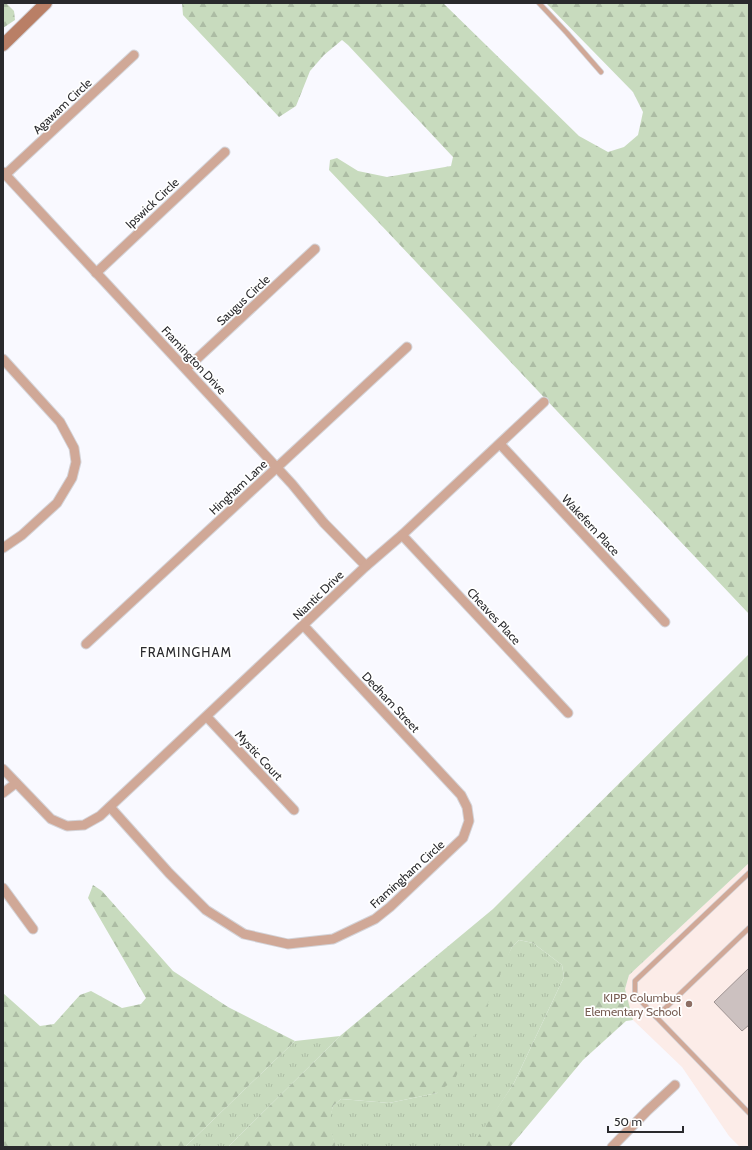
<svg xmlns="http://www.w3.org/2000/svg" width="752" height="1150" font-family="Cabin,sans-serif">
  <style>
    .education { fill: #fcece8 }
    .grass { fill: url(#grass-tufts) }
    .forest { fill: url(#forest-firs) }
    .building { fill: #ccc1c0; stroke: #9e9392 }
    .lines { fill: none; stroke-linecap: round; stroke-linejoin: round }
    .lane-casing { stroke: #d4d4d9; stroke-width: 6 }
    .street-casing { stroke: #d4d4d9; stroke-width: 11 }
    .secondary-casing { stroke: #d4d4d9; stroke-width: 14 }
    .lane { stroke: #d0a897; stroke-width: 4.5 }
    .street { stroke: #d0a897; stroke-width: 9 }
    .secondary { stroke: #b97f66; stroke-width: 12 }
    .education-dot { fill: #8d6e63; stroke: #fff; stroke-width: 1.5 }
    .labels { text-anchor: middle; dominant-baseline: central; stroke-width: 3.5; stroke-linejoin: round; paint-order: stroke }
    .street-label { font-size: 12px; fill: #2a2a2d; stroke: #fff }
    .education-label { font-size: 12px; fill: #785e54; stroke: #fff; text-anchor: end }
    .neighbourhood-label { font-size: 13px; letter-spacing: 1px; fill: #2a2a2d; stroke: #fff }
  </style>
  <defs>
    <pattern id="grass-tufts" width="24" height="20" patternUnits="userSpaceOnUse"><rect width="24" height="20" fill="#c8dbbe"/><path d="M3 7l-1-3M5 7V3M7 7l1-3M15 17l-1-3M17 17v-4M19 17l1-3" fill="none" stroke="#acbca4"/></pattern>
    <pattern id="forest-firs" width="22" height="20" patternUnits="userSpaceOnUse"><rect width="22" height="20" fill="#c8dbbe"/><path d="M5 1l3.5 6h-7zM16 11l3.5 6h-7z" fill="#acbca4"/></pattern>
  </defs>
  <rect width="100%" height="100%" fill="#f9f9ff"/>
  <polygon class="education" points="749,863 749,1147 740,1147 729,1136 682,1067 633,1020 625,989 629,975"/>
  <g class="grass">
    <polygon points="519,940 533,943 562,965 564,977 514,1083 473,1146 471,1147 336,1147 328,1124 333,1106 341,1099 389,1103 437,1093 512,947"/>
    <polygon points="340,1036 228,1147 185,1147 295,1041"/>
  </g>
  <g class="forest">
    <polygon points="3,3 6,3 14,11 15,20 3,28"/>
    <polygon points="182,3 443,3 579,136 608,152 624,147 638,135 643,112 633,92 546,3 749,3 749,614 329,170 330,160 337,158 358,171 387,177 451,166 453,157 348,45 342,40 324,55 310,71 296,106 279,117 183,15"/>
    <polygon points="749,654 749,863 629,975 625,989 633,1020 626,1021 583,1060 510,1147 471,1147 514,1083 564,977 562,965 533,943 519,940 512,947 455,1079 437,1093 389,1103 341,1099 333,1106 329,1124 336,1147 228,1147 340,1036 493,909"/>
    <polygon points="93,885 102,891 173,971 228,1007 295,1041 185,1147 3,1147 3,993 40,1026 54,1024 80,995 91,991 122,1008 141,1004 146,998 88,898"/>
  </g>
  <polygon class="building" points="749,968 749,1025 742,1031 714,1002"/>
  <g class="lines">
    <g class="lane-casing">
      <g id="lane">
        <polyline points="539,3 567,33 601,72"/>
        <polyline points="749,873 635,981 635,995 749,1113"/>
        <polyline points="656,1017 749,928"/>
      </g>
    </g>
    <g class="street-casing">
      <g id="street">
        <polyline points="3,172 292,484 324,523 366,566"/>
        <polyline points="5,175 134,55"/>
        <polyline points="96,273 225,152"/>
        <polyline points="3,359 60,422 74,448 76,462 72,478 57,503 22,535 3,548"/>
        <polyline points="186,369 315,249"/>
        <polyline points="500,444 665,622"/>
        <polyline points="402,535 568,713"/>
        <polyline points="86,644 407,347"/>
        <polyline points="207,717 294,810"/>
        <polyline points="3,769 51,819 67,826 84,825 100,816 366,566 402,535 544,402"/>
        <polyline points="3,793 16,783"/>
        <polyline points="110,807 169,873 206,910 244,934 288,944 333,939 375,919 390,907 463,838 469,821 467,807 461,795 304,626"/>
        <polyline points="3,888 33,929"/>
        <polyline points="612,1147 647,1111 675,1085"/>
      </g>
    </g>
    <g class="secondary-casing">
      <polyline id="secondary" points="3,45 46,3"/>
    </g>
    <use href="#lane" class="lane"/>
    <use href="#street" class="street"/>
    <use href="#secondary" class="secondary"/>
  </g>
  <circle class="education-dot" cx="689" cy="1004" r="4"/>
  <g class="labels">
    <g class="street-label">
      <text transform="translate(62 106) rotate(-43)">Agawam Circle</text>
      <text transform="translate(152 203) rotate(-43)">Ipswick Circle</text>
      <text transform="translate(243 300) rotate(-43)">Saugus Circle</text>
      <text transform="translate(194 360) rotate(47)">Framington Drive</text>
      <text transform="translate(238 487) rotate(-43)">Hingham Lane</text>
      <text transform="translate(591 525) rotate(47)">Wakefern Place</text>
      <text transform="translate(318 595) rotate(-44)">Niantic Drive</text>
      <text transform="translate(494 616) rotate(47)">Cheaves Place</text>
      <text transform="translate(391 702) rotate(47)">Dedham Street</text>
      <text transform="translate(259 755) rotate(47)">Mystic Court</text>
      <text transform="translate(407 874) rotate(-42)">Framingham Circle</text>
    </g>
    <g class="education-label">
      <text x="681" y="997">KIPP Columbus<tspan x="681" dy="14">Elementary School</tspan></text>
    </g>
    <g class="neighbourhood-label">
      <text x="186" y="652">FRAMINGHAM</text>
    </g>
  </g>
  <rect width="752" height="1150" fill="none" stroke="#2a2a2d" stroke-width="8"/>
  <path d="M608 1126v6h75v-6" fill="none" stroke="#2a2a2d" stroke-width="2"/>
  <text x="614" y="1126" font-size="12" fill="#2a2a2d" stroke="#ffffff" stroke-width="3" paint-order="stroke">50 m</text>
</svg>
